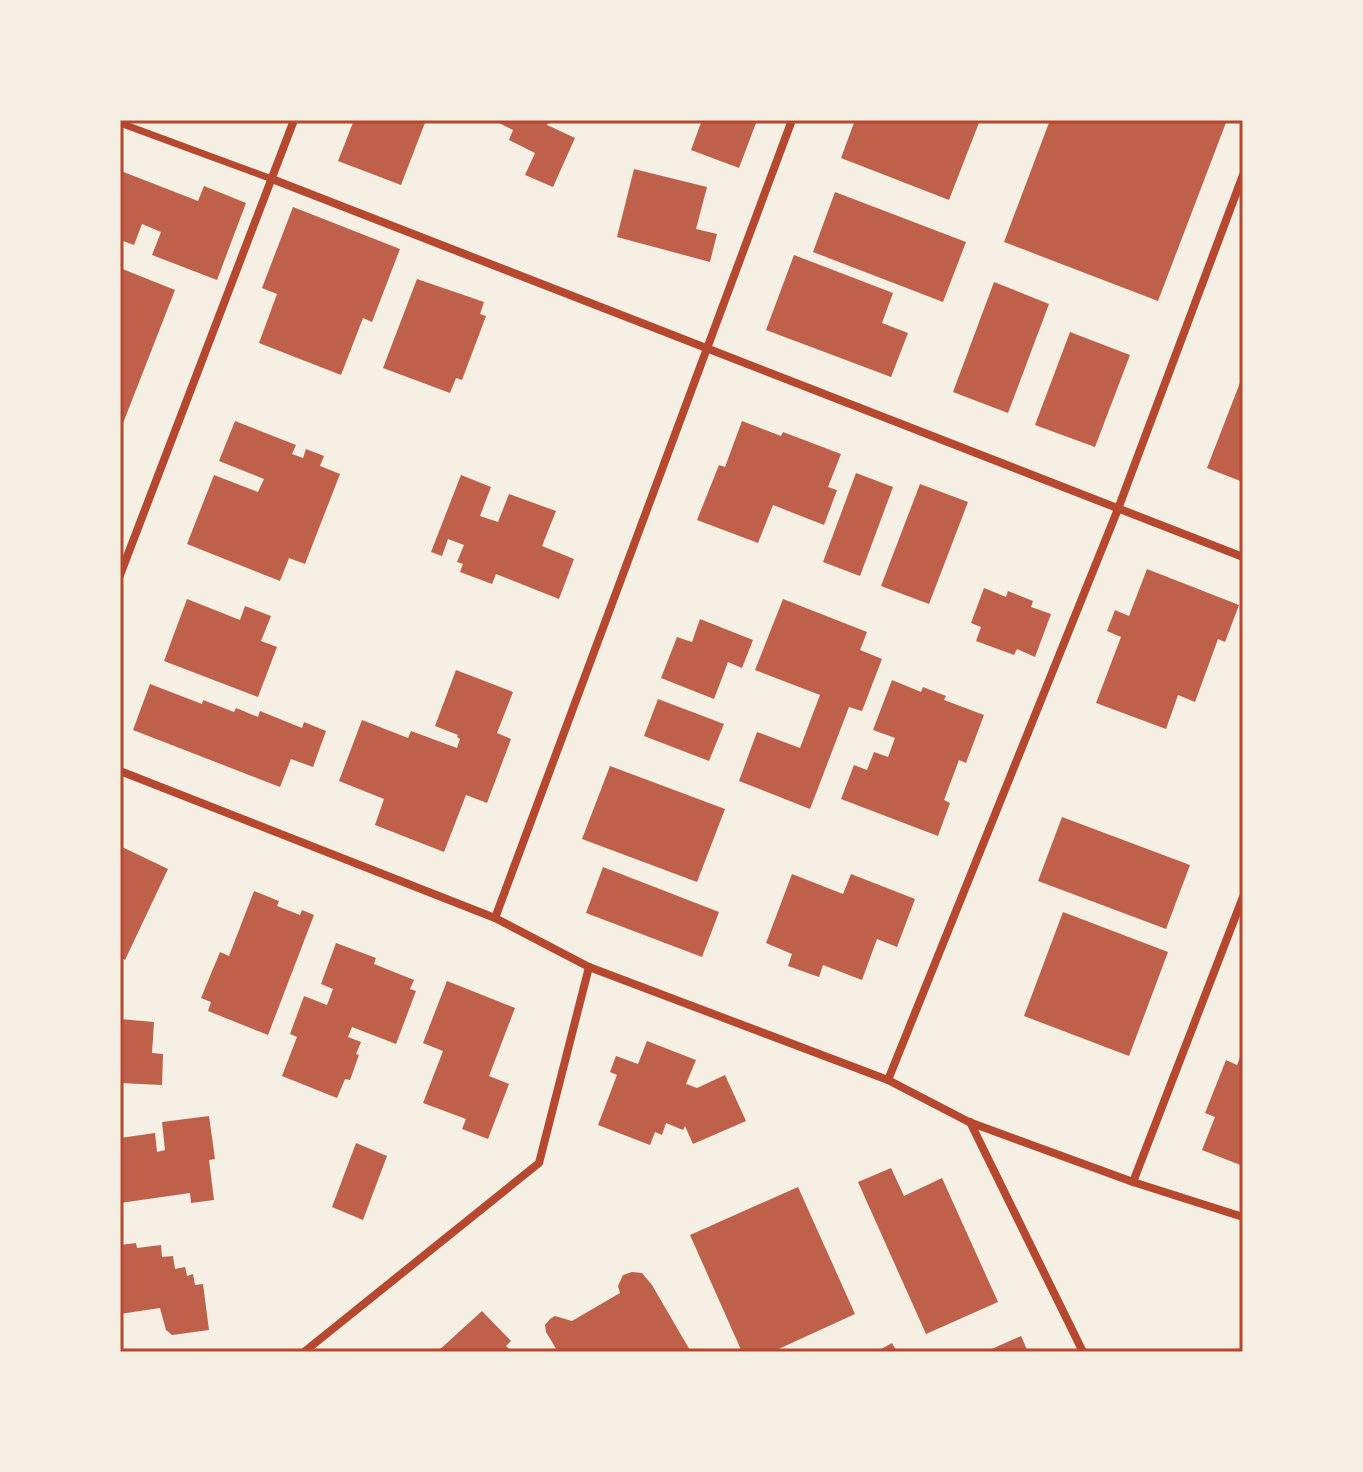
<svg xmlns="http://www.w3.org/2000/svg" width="1363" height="1472" font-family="'Roboto Condensed',sans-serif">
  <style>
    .building { fill: #bf614a }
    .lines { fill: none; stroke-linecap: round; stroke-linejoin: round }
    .pedestrian { stroke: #b5482f; stroke-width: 7 }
    .minor { stroke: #b5482f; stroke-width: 8 }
    .neatline { fill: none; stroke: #b5482f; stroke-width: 3 }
  </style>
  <rect width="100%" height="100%" fill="#f6efe4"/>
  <g class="building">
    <polygon points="354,120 426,120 401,185 338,161"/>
    <polygon points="493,120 550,120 547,125 575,138 553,187 525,175 535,153 509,140 513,130"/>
    <polygon points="702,120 748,120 756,123 739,168 691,150"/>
    <polygon points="855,120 902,121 980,120 949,200 841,158"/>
    <polygon points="1050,120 1227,120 1158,301 1004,242"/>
    <polygon points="634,169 707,187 696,229 717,234 710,262 617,237"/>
    <polygon points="121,171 198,201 204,186 246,203 217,280 152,255 161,232 142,224 134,245 120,240"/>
    <polygon points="835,192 966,242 943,302 813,252"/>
    <polygon points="293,207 400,249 372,322 363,318 341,375 259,343 277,294 262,288"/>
    <polygon points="794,255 893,293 882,323 908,333 891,377 766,330"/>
    <polygon points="120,268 175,290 120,431"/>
    <polygon points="417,279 484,302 480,314 486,316 462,380 456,378 450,393 383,368"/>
    <polygon points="994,282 1049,304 1008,413 953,392"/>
    <polygon points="1070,332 1130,355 1095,447 1035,425"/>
    <polygon points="1243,375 1243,482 1207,468"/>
    <polygon points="235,421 296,445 292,454 303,458 306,449 324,456 320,466 340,474 305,564 289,558 280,581 187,544 214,475 258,492 264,479 219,461"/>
    <polygon points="742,421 781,436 783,432 841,454 828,487 837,490 824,525 773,505 758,543 697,520 719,465 725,467"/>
    <polygon points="856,473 893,487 860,576 823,562"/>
    <polygon points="461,475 491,487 480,516 498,522 509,494 556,511 542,546 574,559 559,599 496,574 492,584 460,572 463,564 457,562 464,545 448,539 442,556 431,552"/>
    <polygon points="920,484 968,502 929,604 881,586"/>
    <polygon points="1147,569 1239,605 1225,642 1218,639 1195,702 1178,695 1166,729 1096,703 1121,637 1107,631 1115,610 1129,616"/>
    <polygon points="984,588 1006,597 1008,591 1033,601 1031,607 1051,614 1035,657 1017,649 1014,655 976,641 981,627 971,623"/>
    <polygon points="187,599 240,620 245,606 271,616 261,641 277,647 258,697 164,661"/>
    <polygon points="783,599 867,632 860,650 882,659 862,711 849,707 810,809 739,781 757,732 800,748 820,695 755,670"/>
    <polygon points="700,619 753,640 742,668 728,662 714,699 661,678 677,637 692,642"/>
    <polygon points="456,670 513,692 497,733 511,739 487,803 466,795 444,852 375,825 384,799 339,781 362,720 408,738 411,731 457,748 460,739 457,737 458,735 435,726"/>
    <polygon points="892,680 921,692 923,687 946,696 944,700 984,715 966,763 959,760 944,800 950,803 938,836 841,799 854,765 867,770 874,752 888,757 895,738 873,730"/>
    <polygon points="150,684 202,704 203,700 234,712 236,708 258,717 260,711 302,728 304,722 326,731 313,767 291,759 280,787 133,730"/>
    <polygon points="658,699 724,724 709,761 644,736"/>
    <polygon points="610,766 725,809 697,882 582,839"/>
    <polygon points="1062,817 1190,865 1166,929 1038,881"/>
    <polygon points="120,846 168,869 125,960 120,957"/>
    <polygon points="603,867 719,912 702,957 586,913"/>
    <polygon points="792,874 843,894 851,874 915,899 897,947 877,939 862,980 823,965 819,977 788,966 792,954 766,943"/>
    <polygon points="254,891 279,901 277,906 300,915 302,910 314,915 268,1035 208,1011 211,1002 201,998 220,952 229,956"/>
    <polygon points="1063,912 1168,952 1129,1056 1024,1016"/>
    <polygon points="336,943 376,958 374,964 414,980 410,989 416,991 396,1044 352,1027 348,1037 361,1042 356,1054 359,1055 350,1080 345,1079 337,1098 282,1076 297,1037 290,1034 304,996 327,1005 333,989 321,984"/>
    <polygon points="447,981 515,1008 489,1076 509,1084 488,1139 462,1129 466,1119 423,1103 443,1051 423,1043"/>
    <polygon points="120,1019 154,1022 152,1053 163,1054 162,1085 120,1083"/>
    <polygon points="647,1041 696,1060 686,1084 697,1088 725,1075 746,1121 693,1144 685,1126 683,1130 666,1123 662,1135 655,1132 650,1145 598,1125 617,1075 610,1072 616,1056 638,1064"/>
    <polygon points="1243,1050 1243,1166 1202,1150 1215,1117 1205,1113 1226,1060 1237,1065"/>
    <polygon points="209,1116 215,1159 209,1160 214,1200 191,1203 190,1193 120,1203 120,1138 155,1133 157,1152 165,1150 162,1122"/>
    <polygon points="356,1143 387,1156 363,1220 332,1207"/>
    <polygon points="891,1168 904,1196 942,1178 998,1302 926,1334 858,1182"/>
    <polygon points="798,1187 855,1314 772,1352 742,1352 690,1235"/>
    <polygon points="136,1243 137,1248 161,1245 162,1257 173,1256 175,1269 185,1267 187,1276 193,1274 195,1285 203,1284 209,1330 172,1335 166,1330 160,1308 120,1314 120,1245"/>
    <polygon points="632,1272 642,1273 652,1285 691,1352 558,1352 546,1332 545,1325 550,1319 555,1316 572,1321 620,1293 618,1286 623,1275"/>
    <polygon points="482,1311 511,1341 506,1346 512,1352 437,1352"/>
    <polygon points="1021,1336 1028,1352 985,1352"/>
    <polygon points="892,1343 897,1352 876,1352"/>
  </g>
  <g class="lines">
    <polyline class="pedestrian" points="120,123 272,179"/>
    <g class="minor">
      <polyline points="272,179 1243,557"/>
      <polyline points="120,575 294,120"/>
      <polyline points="120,771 495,918 589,967 888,1080 969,1122 1133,1182 1243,1217"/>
      <polyline points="495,918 792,120"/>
      <polyline points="888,1080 1118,509 1243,175"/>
      <polyline points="970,1122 1083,1352"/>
      <polyline points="1133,1182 1243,897"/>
      <polyline points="304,1352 539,1163 589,967"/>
    </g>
  </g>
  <rect width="1363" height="1472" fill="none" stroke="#f6efe4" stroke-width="244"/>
  <rect x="122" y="122" width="1119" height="1228" class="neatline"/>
</svg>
